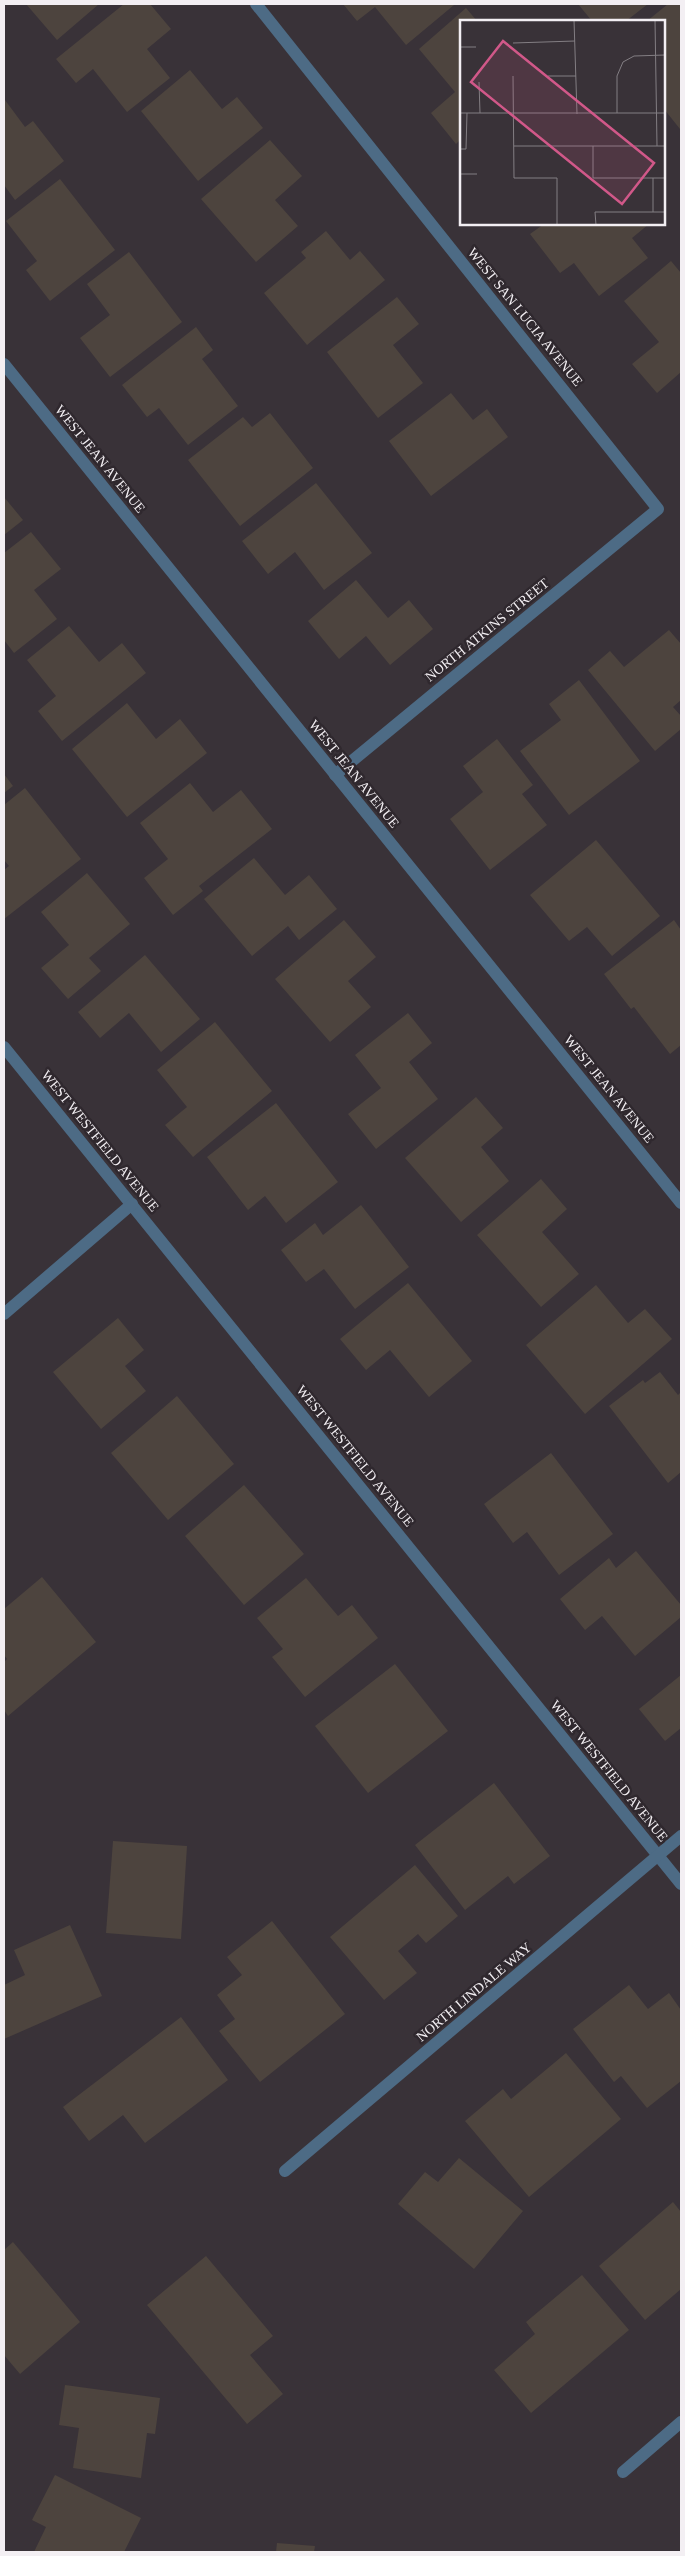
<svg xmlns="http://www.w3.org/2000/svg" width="685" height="2556" font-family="'Times New Roman',serif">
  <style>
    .building { fill: #4d443e }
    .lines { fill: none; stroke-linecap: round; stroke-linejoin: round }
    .minor { stroke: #4d6b85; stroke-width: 12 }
    .labels { text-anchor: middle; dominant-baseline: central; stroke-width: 5; stroke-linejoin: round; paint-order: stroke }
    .street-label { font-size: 14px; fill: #f3eff3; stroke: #2f282e }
    .inset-road { fill: none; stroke: #837e83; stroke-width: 1 }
    .view { fill: #d15889; fill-opacity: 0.15; stroke: #d15889; stroke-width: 2.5 }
    .inset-edge { fill: none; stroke: #f3eff3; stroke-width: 2.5 }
  </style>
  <rect width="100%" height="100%" fill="#393238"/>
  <g class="building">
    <polygon points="26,4 99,4 57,40"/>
    <polygon points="124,4 150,4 171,29 147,49 170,78 127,112 93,69 76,83 56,59"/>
    <polygon points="343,4 453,4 454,5 406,45 375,7 357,21"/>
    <polygon points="578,4 648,4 626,21 592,21"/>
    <polygon points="668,4 681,4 680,129 664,109 664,21 647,21"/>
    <polygon points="466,8 477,21 461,21 461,139 456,144 431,113 455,92 419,49"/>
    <polygon points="190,70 222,109 237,97 263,128 198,181 141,111"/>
    <polygon points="5,100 25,127 33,121 64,161 15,200 4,185"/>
    <polygon points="270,140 302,176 275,200 298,226 256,262 201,199"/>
    <polygon points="60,179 115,250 50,301 26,270 37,261 6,221"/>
    <polygon points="544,224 649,224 632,238 648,258 599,296 574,263 560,273 530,234"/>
    <polygon points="326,231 350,260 360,251 385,280 307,345 264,293 306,258 301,252"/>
    <polygon points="129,252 182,322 110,377 80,338 110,315 87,284"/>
    <polygon points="671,261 681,273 681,372 657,393 632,364 659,342 624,301"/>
    <polygon points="397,297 419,324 393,345 423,383 378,418 327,352"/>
    <polygon points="196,327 213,350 202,359 238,406 188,445 159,408 147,417 122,385"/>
    <polygon points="451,393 473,420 487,409 508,437 431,496 389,441"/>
    <polygon points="270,413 313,468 240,526 188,460 243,417 252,427"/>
    <polygon points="316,483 372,553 324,590 295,552 268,574 242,541"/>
    <polygon points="4,497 23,520 4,535"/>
    <polygon points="31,532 61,569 34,590 57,619 14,653 4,640 4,553"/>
    <polygon points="356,580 388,618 409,600 433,629 390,665 366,636 339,659 308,621"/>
    <polygon points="69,626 99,662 122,643 146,673 62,741 38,711 56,696 27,660"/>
    <polygon points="669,630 681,644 681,700 673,707 681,716 681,729 655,751 588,670 610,651 624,667"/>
    <polygon points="579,680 640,761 569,815 520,751 561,720 549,704"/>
    <polygon points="127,703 156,739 180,719 207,753 127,817 72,749"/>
    <polygon points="497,739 533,785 522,794 547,825 490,870 450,819 483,792 463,766"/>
    <polygon points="4,774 13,786 4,793"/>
    <polygon points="190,783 213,812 241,790 272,829 199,886 203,891 173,915 144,878 168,859 140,823"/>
    <polygon points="25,788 81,859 4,919 4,870 9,866 4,860 4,805"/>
    <polygon points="596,840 660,916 612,956 587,927 569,941 530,895"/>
    <polygon points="254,858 285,895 309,875 337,909 299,940 288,926 252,956 204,899"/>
    <polygon points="87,873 130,924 89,958 101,971 68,999 41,968 69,945 41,912"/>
    <polygon points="344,920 376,957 348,981 371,1007 330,1042 275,979"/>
    <polygon points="674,920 681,930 681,1045 670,1054 634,1007 631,1009 604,974"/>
    <polygon points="145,955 200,1019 161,1052 129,1013 100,1038 78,1012"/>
    <polygon points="408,1013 432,1043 409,1062 438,1099 376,1149 348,1114 381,1088 355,1055"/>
    <polygon points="215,1022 272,1091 193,1157 165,1125 187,1107 157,1070"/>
    <polygon points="476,1097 503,1128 481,1147 509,1181 461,1222 405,1158"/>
    <polygon points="276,1103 338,1182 286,1223 265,1196 248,1210 207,1157"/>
    <polygon points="541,1179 567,1209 542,1232 579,1274 541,1307 477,1235"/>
    <polygon points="361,1205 409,1267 355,1309 324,1269 306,1282 281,1250 315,1223 323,1235"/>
    <polygon points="408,1283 472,1361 429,1397 390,1350 366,1370 340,1339"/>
    <polygon points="596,1285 628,1323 645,1309 672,1339 585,1414 526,1345"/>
    <polygon points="118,1318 144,1350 125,1366 146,1391 101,1429 53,1372"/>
    <polygon points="660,1372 678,1395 681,1392 681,1472 668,1483 609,1406 643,1380 645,1383"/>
    <polygon points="177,1396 234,1464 168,1520 111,1453"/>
    <polygon points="551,1453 613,1534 559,1575 527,1532 513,1543 484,1504"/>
    <polygon points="244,1485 304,1554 244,1605 185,1536"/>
    <polygon points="636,1551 681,1605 681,1617 635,1656 602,1616 585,1630 560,1599 609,1558 616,1568"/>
    <polygon points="42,1577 96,1642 8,1716 4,1710 4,1662 7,1659 4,1655 4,1609"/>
    <polygon points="306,1578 338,1616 352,1605 378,1638 305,1697 272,1657 283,1649 257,1618"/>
    <polygon points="395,1664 448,1731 368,1793 315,1726"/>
    <polygon points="681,1675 681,1728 665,1741 639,1709"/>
    <polygon points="494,1783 550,1856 514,1884 508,1876 465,1910 415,1845"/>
    <polygon points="113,1841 187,1846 181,1939 106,1933"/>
    <polygon points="415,1865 458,1916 426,1943 418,1934 398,1951 417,1973 384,2000 330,1937"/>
    <polygon points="272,1921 345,2014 260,2082 219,2031 235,2019 217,1995 242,1975 227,1957"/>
    <polygon points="70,1925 102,1996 4,2039 4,1985 25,1975 14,1950"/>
    <polygon points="629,1985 648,2009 669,1993 681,2010 681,2081 647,2108 621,2076 614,2082 573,2029"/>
    <polygon points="181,2017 228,2080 145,2143 123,2115 89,2141 63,2107"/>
    <polygon points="566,2053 621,2119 529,2197 465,2121 503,2089 511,2099"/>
    <polygon points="459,2158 523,2211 474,2269 398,2204 425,2172 438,2182"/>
    <polygon points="673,2202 681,2212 681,2289 645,2320 599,2266"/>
    <polygon points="13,2242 80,2322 20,2374 4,2355 4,2250"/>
    <polygon points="206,2256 273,2336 250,2355 283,2394 247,2424 147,2305"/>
    <polygon points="582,2275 629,2330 531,2413 494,2370 535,2334 526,2322"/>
    <polygon points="65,2385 160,2398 155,2434 147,2433 141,2478 73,2468 79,2428 59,2425"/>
    <polygon points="55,2475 141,2518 124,2552 34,2552 46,2527 32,2520"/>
    <polygon points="277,2543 315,2546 314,2552 276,2552"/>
  </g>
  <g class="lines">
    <g class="minor">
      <polyline points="256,4 658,509 335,775"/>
      <polyline points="4,364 681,1203"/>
      <polyline points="4,1047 681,1884"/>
      <polyline points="4,1314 132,1204"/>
      <polyline points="285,2171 681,1836"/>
      <polyline points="623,2472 681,2422"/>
    </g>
  </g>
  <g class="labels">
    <g class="street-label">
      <text transform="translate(525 317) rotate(51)">WEST SAN LUCIA AVENUE</text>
      <text transform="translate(100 459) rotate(51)">WEST JEAN AVENUE</text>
      <text transform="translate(487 630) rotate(-39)">NORTH ATKINS STREET</text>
      <text transform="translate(354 774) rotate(51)">WEST JEAN AVENUE</text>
      <text transform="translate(609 1089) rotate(51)">WEST JEAN AVENUE</text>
      <text transform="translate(100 1141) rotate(51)">WEST WESTFIELD AVENUE</text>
      <text transform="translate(355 1456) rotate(51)">WEST WESTFIELD AVENUE</text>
      <text transform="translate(609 1771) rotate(51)">WEST WESTFIELD AVENUE</text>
      <text transform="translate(474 1992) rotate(-40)">NORTH LINDALE WAY</text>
    </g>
  </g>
  <g transform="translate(460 20)">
    <rect width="205" height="205" fill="#393238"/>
    <path class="inset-road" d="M114 0 117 94M195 0 197 126M53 23 115 21M0 27H16M53 56 54 158H97V205M88 56H116M19 62 20 93M0 93H205M157 93V56L163 42 174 36 205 35M54 126H205M133 126V158H205M0 129H6L7 93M0 154H17M193 192V158M136 205 135 192H205"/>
    <path class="view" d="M43 21 194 143 162 184 11 62Z"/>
    <rect width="205" height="205" class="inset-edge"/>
  </g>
  <rect width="685" height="2556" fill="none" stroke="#f3eff3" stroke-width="10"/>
</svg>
